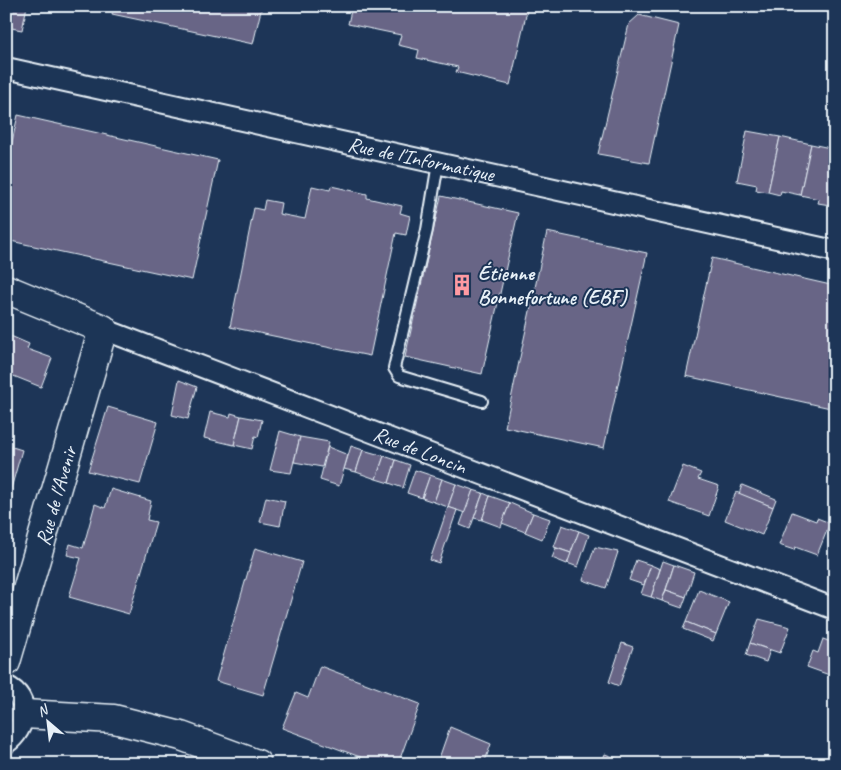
<svg xmlns="http://www.w3.org/2000/svg" width="841" height="770" font-family="Caveat,sans-serif">
  <style>
    .building { fill: #686586; stroke: #e8f1f8 }
    .lines { fill: none; stroke-linecap: round; stroke-linejoin: round }
    .lane-casing { stroke: #e8f1f8; stroke-width: 14 }
    .street-casing { stroke: #e8f1f8; stroke-width: 24 }
    .secondary-casing { stroke: #e8f1f8; stroke-width: 31 }
    .lane { stroke: #1d3557; stroke-width: 10 }
    .street { stroke: #1d3557; stroke-width: 20 }
    .secondary { stroke: #1d3557; stroke-width: 28 }
    .labels { text-anchor: middle; dominant-baseline: central; stroke-width: 4; stroke-linejoin: round; paint-order: stroke }
    .street-label { font-size: 21px; fill: #e8f1f8; stroke: #1d3557 }
    .poi-label { font-size: 21px; font-weight: bold; fill: #e8f1f8; stroke: #1d3557; text-anchor: start }
  </style>
  <rect width="100%" height="100%" fill="#1d3557"/>
  <filter id="ink" filterUnits="userSpaceOnUse"><feTurbulence type="fractalNoise" baseFrequency=".02" numOctaves="2"/><feDisplacementMap in="SourceGraphic" scale="10" xChannelSelector="R" yChannelSelector="G"/><feConvolveMatrix kernelMatrix="1 2 1 2 8 2 1 2 1" color-interpolation-filters="sRGB"/></filter>
  <g filter="url(#ink)">
    <g class="building">
      <polygon points="6,6 27,6 22,30 6,27"/>
      <polygon points="114,6 262,6 253,44 112,14"/>
      <polygon points="352,6 528,6 510,85 456,72 458,67 417,58 419,50 398,45 401,35 348,24"/>
      <polygon points="639,15 679,25 649,163 598,154 629,24"/>
      <polygon points="18,115 218,160 192,280 6,240 6,145 11,146"/>
      <polygon points="747,131 780,137 768,192 756,190 757,185 737,181"/>
      <polygon points="780,137 811,144 800,195 781,191 780,195 768,192"/>
      <polygon points="811,144 835,149 835,185 830,205 818,203 819,199 800,195"/>
      <polygon points="835,185 835,206 830,205"/>
      <polygon points="312,186 330,190 331,186 367,194 367,198 402,206 400,213 410,216 406,235 396,233 370,356 230,327 254,208 263,210 265,200 281,203 279,214 305,219"/>
      <polygon points="441,196 518,213 482,374 405,357"/>
      <polygon points="547,232 647,253 604,448 505,427"/>
      <polygon points="712,258 835,286 835,409 686,376"/>
      <polygon points="6,334 29,344 27,349 52,358 41,387 6,373"/>
      <polygon points="179,380 197,387 188,419 172,415"/>
      <polygon points="108,407 158,422 140,484 88,471"/>
      <polygon points="210,412 230,417 231,413 241,416 234,445 204,438"/>
      <polygon points="241,416 262,420 258,437 255,436 252,449 234,445"/>
      <polygon points="280,431 300,437 291,473 270,470"/>
      <polygon points="300,437 329,442 322,467 294,462"/>
      <polygon points="6,445 22,450 6,506"/>
      <polygon points="351,446 363,450 356,472 344,469"/>
      <polygon points="328,447 348,455 339,486 320,480"/>
      <polygon points="363,450 384,456 376,479 356,472"/>
      <polygon points="384,456 396,460 389,483 376,479"/>
      <polygon points="396,460 410,465 403,488 389,483"/>
      <polygon points="683,466 701,473 698,479 719,486 709,516 669,502"/>
      <polygon points="415,470 430,475 422,498 407,493"/>
      <polygon points="430,475 442,479 434,502 422,498"/>
      <polygon points="442,479 456,484 448,507 434,502"/>
      <polygon points="456,484 473,490 465,513 448,507"/>
      <polygon points="742,485 776,499 773,507 739,494"/>
      <polygon points="111,489 151,501 147,520 156,522 129,614 69,597 81,558 67,555 70,544 83,548 95,504 105,508"/>
      <polygon points="473,490 483,493 470,529 460,525"/>
      <polygon points="736,492 773,507 762,535 725,520"/>
      <polygon points="483,493 490,496 482,520 474,518"/>
      <polygon points="490,496 510,503 501,527 482,520"/>
      <polygon points="266,497 285,501 280,526 260,522"/>
      <polygon points="510,503 533,513 525,532 502,523"/>
      <polygon points="448,507 457,510 439,563 430,560"/>
      <polygon points="792,512 816,521 817,518 830,523 817,555 795,547 794,550 779,545"/>
      <polygon points="533,513 550,519 542,539 525,532"/>
      <polygon points="562,525 579,531 571,553 554,547"/>
      <polygon points="579,531 589,535 578,567 567,563"/>
      <polygon points="595,547 618,552 606,588 583,580"/>
      <polygon points="255,548 302,562 263,695 216,681"/>
      <polygon points="556,548 571,553 567,564 552,558"/>
      <polygon points="636,560 651,565 644,585 629,580"/>
      <polygon points="663,561 674,565 662,601 651,597"/>
      <polygon points="651,565 660,569 651,597 641,594"/>
      <polygon points="674,565 694,572 686,597 666,590"/>
      <polygon points="666,590 686,597 682,608 662,601"/>
      <polygon points="699,590 729,602 716,634 686,622"/>
      <polygon points="759,619 790,627 780,653 750,643"/>
      <polygon points="686,622 716,634 713,641 683,629"/>
      <polygon points="823,639 834,643 835,677 807,667 813,651 818,653"/>
      <polygon points="622,643 633,647 619,686 609,682"/>
      <polygon points="750,643 770,650 766,662 746,655"/>
      <polygon points="320,666 420,704 398,764 379,764 282,728 296,693 308,698"/>
      <polygon points="450,727 491,744 484,764 437,764"/>
      <polygon points="605,754 632,764 601,764"/>
    </g>
    <g class="lines">
      <g class="lane-casing">
        <polyline id="lane" points="438,163 427,230 394,368 399,376 482,401"/>
      </g>
      <g class="street-casing">
        <g id="street">
          <polyline points="6,68 835,251"/>
          <polyline points="103,329 835,609"/>
          <path d="M6 686C32 698 26 729 6 743"/>
        </g>
      </g>
      <g class="secondary-casing">
        <g id="secondary">
          <polyline points="6,289 103,329 6,662"/>
          <polyline points="24,714 114,719 181,736 257,764"/>
        </g>
      </g>
      <use href="#lane" class="lane"/>
      <use href="#street" class="street"/>
      <use href="#secondary" class="secondary"/>
    </g>
  </g>
  <defs>
    <g id="building-bare" transform="scale(1.725)"><path d="M-4-6H4V6H1V3H-1V6H-4ZM-2.5-4.3h1.7v1.8h-1.7ZM.8-4.3h1.7v1.8H.8ZM-2.5-1h1.7V.8h-1.7ZM.8-1h1.7V.8H.8Z" fill="#ff9aa2" stroke="#1d3557" stroke-width="2.5" paint-order="stroke"/></g>
  </defs>
  <g fill-rule="evenodd">
    <use href="#building-bare" x="462" y="285"/>
  </g>
  <g class="labels">
    <g class="street-label">
      <text transform="translate(421 159) rotate(12)">Rue de l'Informatique</text>
      <text transform="translate(420 450) rotate(21)">Rue de Loncin</text>
      <text transform="translate(56 496) rotate(-74)">Rue de l'Avenir</text>
    </g>
    <g class="poi-label">
      <text x="478" y="273">Étienne<tspan x="478" dy="24">Bonnefortune (EBF)</tspan></text>
    </g>
  </g>
  <rect width="841" height="770" fill="none" stroke="#1d3557" stroke-width="25"/>
  <rect x="12" y="12" width="816" height="745" fill="none" stroke="#e8f1f8" stroke-width="2" filter="url(#ink)"/>
  <g transform="translate(48 722) rotate(332)" stroke="#1d3557" stroke-width="4" paint-order="stroke">
  <path d="M0-4L9 19L0 12L-9 19Z" fill="#e8f1f8"/>
  <text y="-8" font-size="14" font-weight="bold" text-anchor="middle" fill="#e8f1f8">N</text>
  </g>
</svg>
